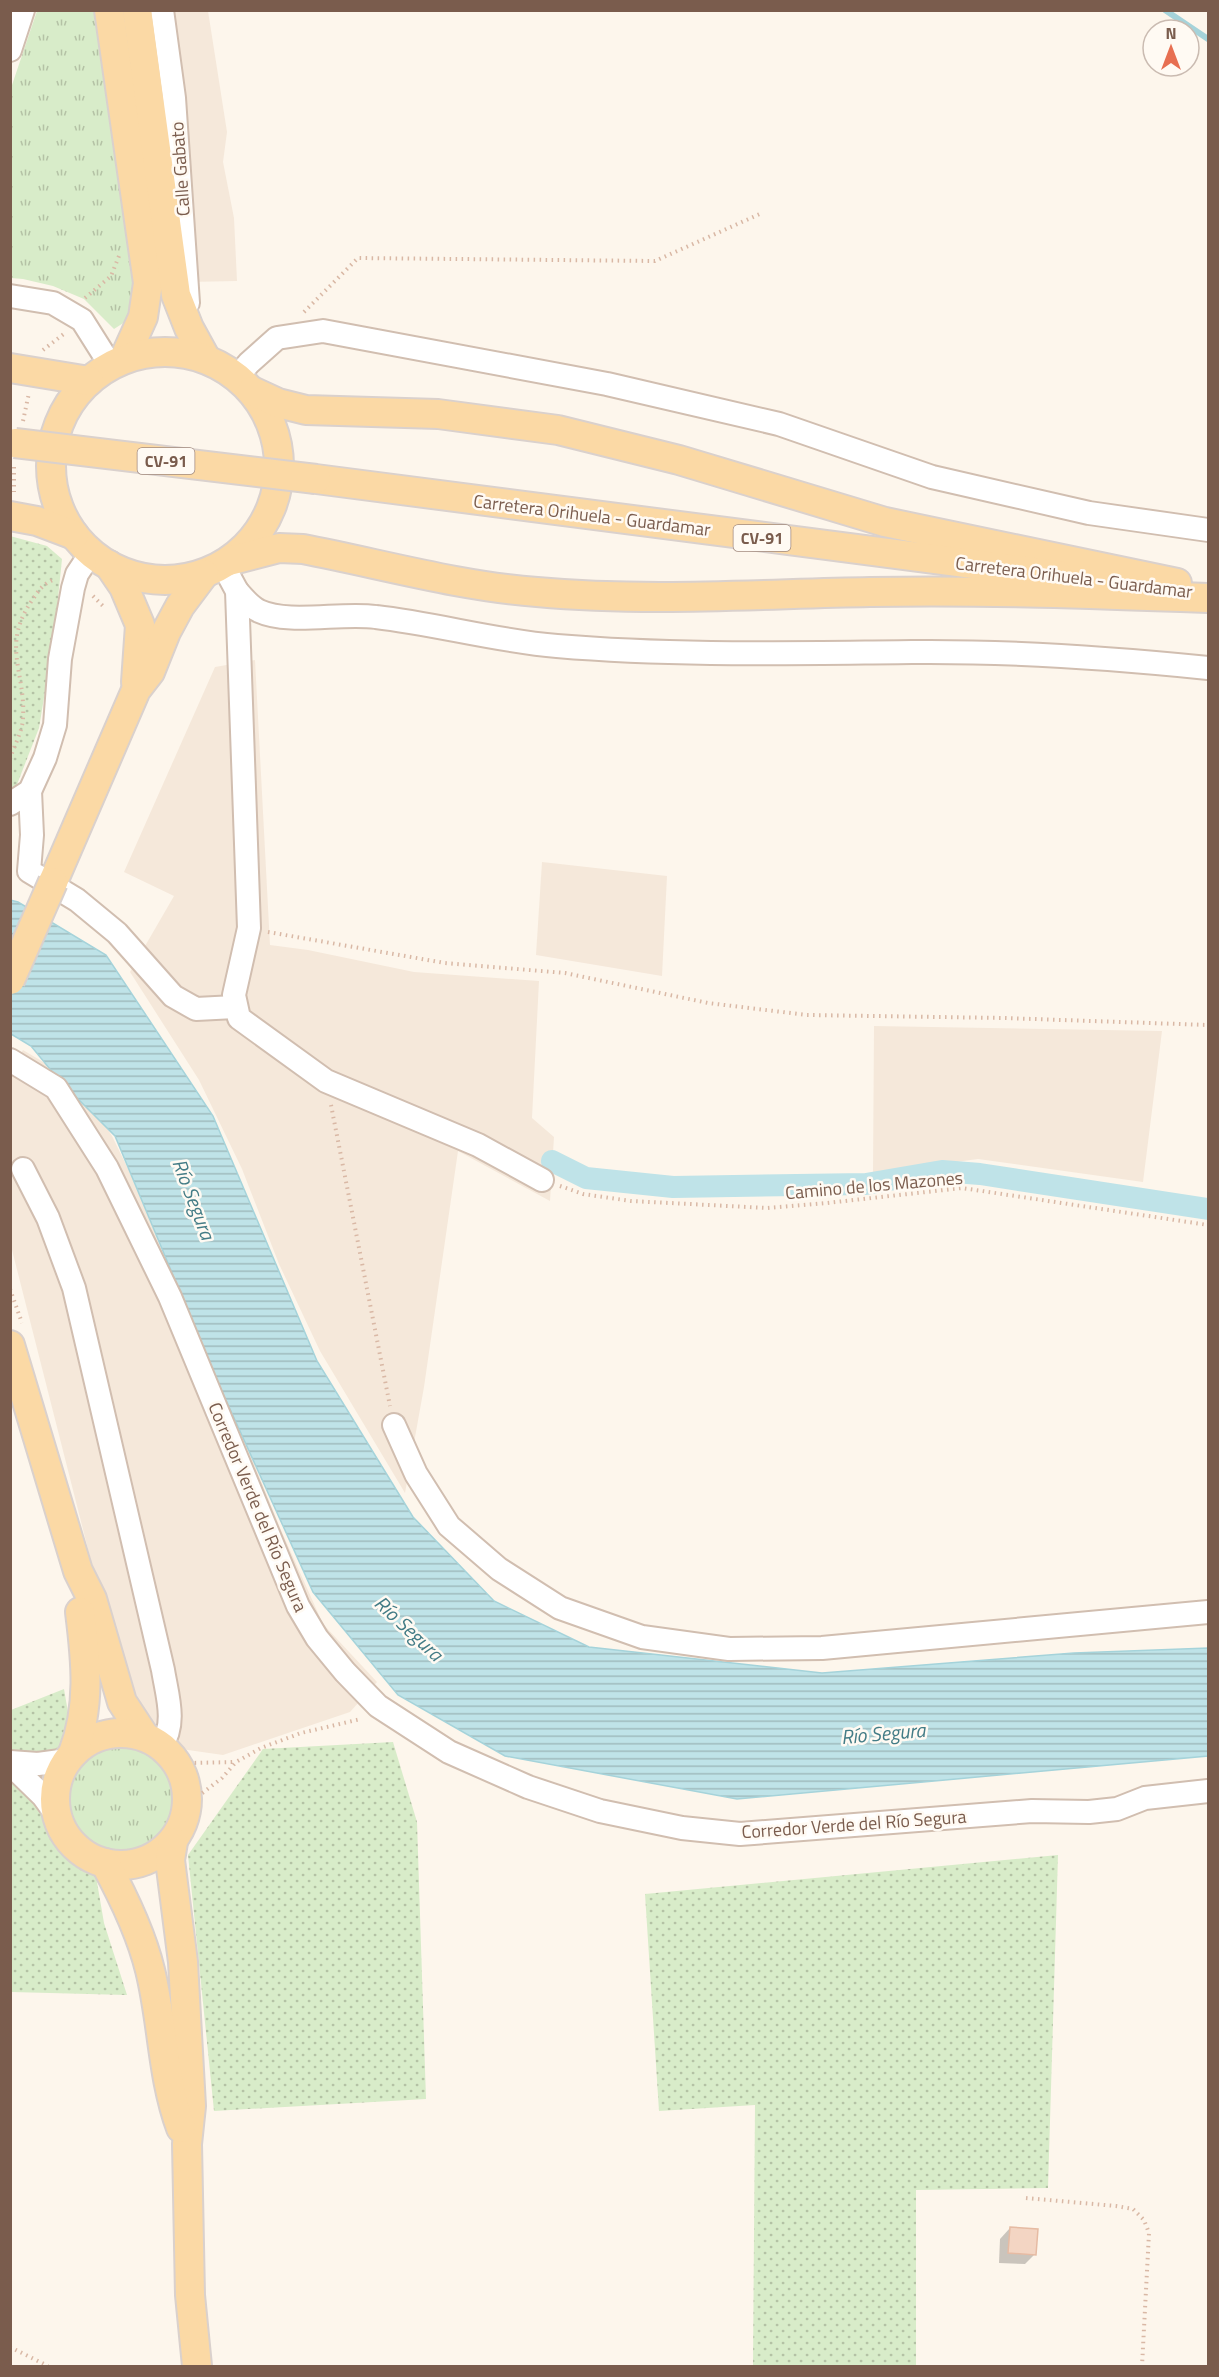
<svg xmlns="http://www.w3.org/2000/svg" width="1219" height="2377" font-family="'Titillium Web',sans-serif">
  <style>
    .residential { fill: #f5e8da }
    .grass { fill: url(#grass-dots) }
    .park { fill: url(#park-tufts) }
    .water { fill: url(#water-rules); stroke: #a5d3da; stroke-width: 1.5 }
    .shadow { fill: #0003 }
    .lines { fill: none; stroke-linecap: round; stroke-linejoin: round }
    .stream { stroke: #a5d3da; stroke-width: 6 }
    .canal { stroke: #bfe3e8; stroke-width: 22 }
    .building { fill: #f3d5c3; stroke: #e6bba3; stroke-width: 1.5 }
    .minor-casing { stroke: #d1beb0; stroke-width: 26 }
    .major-casing { stroke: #dad1cd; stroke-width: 32 }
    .path { stroke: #d9b8a5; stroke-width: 4; stroke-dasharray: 1.5 4.5; stroke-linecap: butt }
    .minor { stroke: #fff; stroke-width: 22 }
    .major { stroke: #fbd9a5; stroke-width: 28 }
    .major-bridge-casing { stroke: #dad1cd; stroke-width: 32; stroke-linecap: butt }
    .major-bridge { stroke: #fbd9a5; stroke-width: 28 }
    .labels { text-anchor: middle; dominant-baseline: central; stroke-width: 5; stroke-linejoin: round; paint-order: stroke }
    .shield { fill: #fffaf3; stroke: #a28b7f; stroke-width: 1.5 }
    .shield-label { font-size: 16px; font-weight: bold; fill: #7a5c4d }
    .street-label { font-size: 18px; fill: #7a5c4d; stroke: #fffaf3 }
    .water-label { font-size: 20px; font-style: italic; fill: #437c86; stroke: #fffaf3 }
  </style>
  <defs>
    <pattern id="grass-dots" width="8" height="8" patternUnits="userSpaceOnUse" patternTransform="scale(1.5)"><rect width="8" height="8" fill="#d8ecc9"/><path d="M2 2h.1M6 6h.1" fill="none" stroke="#b4c2a5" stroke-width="1.8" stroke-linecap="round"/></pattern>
    <pattern id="park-tufts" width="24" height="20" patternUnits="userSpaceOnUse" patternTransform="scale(1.5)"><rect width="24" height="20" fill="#d8ecc9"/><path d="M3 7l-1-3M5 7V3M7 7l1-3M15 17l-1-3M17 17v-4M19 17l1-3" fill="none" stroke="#b4c2a5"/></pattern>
    <pattern id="water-rules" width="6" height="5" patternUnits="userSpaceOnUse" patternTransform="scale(1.5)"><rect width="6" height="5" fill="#bfe3e8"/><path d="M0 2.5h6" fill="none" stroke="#a0bbbe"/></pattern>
  </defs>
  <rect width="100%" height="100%" fill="#fdf6ec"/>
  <g class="residential">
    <polygon points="162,11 208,11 227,132 223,162 234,218 237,281 188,282"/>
    <polygon points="255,660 270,945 308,950 414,972 539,981 532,1118 554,1137 550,1201 458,1151 424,1387 405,1493 320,1351 279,1264 242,1169 199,1080 130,972 174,896 124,872 215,667"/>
    <polygon points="542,862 667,876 662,976 536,955"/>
    <polygon points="874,1026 1162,1031 1143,1182 978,1159 873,1173"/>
    <polygon points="23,1050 60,1072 90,1101 112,1136 134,1181 184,1305 236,1419 281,1530 323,1624 377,1682 350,1712 223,1755 181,1749 141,1716 120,1675 11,1246 10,1070"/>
  </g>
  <g class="grass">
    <polygon points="10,536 47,546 62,559 54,637 39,728 16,787 11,788"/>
    <polygon points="64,1689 104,1923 127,1995 11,1992 11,1710"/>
    <polygon points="393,1742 417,1822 426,2099 214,2111 188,1855 263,1749"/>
    <polygon points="1058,1855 1048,2188 916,2190 916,2366 753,2366 755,2105 659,2111 645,1894"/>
  </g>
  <g class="park">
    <polygon points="37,11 97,11 133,286 128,320 114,329 84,299 53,286 23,279 11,278 11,88"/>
    <circle cx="122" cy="1799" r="52"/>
  </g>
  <polygon class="water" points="10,900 18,902 106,955 213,1116 317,1361 413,1517 494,1601 589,1647 822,1673 1074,1653 1208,1648 1208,1756 737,1799 505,1756 398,1695 313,1592 215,1376 115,1136 59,1080 31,1046 11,1034"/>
  <polygon class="shadow" points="1010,2228 1035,2254 1025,2264 999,2263 1000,2239"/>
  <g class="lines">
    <polyline class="stream" points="1165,10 1208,39"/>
    <polyline class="canal" points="552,1161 586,1178 673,1187 866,1184 942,1171 980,1174 1208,1209"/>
  </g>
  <polygon class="building" points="1010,2227 1038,2229 1036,2255 1008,2253"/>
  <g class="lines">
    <g class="minor-casing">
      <g id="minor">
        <polyline points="162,10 174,98 188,303"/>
        <polyline points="10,50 23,10"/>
        <polyline points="10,296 53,303 82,320 111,366"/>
        <polyline points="237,377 249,363 277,338 323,331 607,384 779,424 932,477 1089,513 1208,530"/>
        <polyline points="223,565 237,591 249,928 234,995 239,1018 326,1081 478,1145 542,1180"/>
        <path d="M237 591C243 598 251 607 259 611 289 625 341 612 376 617 437 624 496 641 557 646 675 656 794 653 912 652 1012 651 1110 658 1208 668"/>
        <polyline points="30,791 32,835 29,871 77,900 117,933 173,996 196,1009 235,1007"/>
        <polyline points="10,804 30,791 45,758 55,725 60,659 73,588 77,574 91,553"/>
        <polyline points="10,1060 56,1088 107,1168 170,1297 298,1606 317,1638 345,1672 378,1706 449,1752 528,1787 600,1811 682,1828 740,1834 1032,1811 1089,1812 1117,1809 1145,1798 1208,1791"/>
        <path d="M23 1169 48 1218 74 1288 163 1670C167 1695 177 1724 161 1746"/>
        <polyline points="394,1425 416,1474 449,1526 499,1569 560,1608 642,1637 729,1649 822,1648 1208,1612"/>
        <polyline points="10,1762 38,1764 68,1760"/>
        <polyline points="10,1764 43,1796 56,1814"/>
      </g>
    </g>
    <g class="major-casing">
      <g id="major">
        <polyline points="109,10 148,283 143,317 124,359"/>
        <polyline points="137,10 176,295 189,328 206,359"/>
        <circle cx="165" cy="466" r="114"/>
        <polyline points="10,368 89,381"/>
        <polyline points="252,391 278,403 306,410 438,414 558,430 679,460 885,522 1177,583"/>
        <polyline points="316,479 1058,575"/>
        <polyline points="10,516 37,521 74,535"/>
        <path d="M229 561 279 548 303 549C381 564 458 586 537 592 648 602 759 594 870 592 983 590 1096 594 1208 598"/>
        <polyline points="109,565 124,587 140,625 136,682"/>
        <polyline points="53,882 136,690 150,672 166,632 180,606 204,574"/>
        <polyline points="10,1345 78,1571 92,1599 122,1702 145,1737"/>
        <circle cx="121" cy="1799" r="66"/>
        <path d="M73 1753C91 1707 86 1660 80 1612"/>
        <polyline points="173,1842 170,1860 183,1962 191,2106 187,2144 190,2295 197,2366"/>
        <path d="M105 1863C123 1896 141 1933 150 1970 163 2022 162 2077 181 2128"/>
      </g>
    </g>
    <g class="path">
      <polyline points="85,298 111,276 119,256"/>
      <polyline points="304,312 358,258 655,261 762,213"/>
      <polyline points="43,350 65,333"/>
      <polyline points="23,421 29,393"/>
      <polyline points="14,467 14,492"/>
      <polyline points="93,596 105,608"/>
      <path d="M10 759C14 746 22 732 23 719 26 670 0 646 33 599 39 590 43 584 53 580"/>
      <polyline points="268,932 445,963 565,973 708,1003 807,1015 1004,1018 1208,1025"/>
      <polyline points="331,1105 390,1406"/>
      <polyline points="560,1186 583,1194 631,1201 767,1208 827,1203 962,1188 1208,1225"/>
      <polyline points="10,1289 22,1323"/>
      <polyline points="177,1760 190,1763 236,1762"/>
      <polyline points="188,1804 222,1778 236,1762 261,1748 301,1733 361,1719"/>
      <polyline points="1026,2198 1116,2206 1133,2209 1144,2220 1149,2233 1142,2366"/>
      <polyline points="10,2347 48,2366"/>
    </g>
    <use href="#minor" class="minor"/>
    <use href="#major" class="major"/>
    <g class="major-bridge-casing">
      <g id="major-bridge">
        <polyline points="15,443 316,479"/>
        <polyline points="10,980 53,882"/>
      </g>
    </g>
    <use href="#major-bridge" class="major-bridge"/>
  </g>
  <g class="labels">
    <g class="shield">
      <rect x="137.5" y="448" width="57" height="26" rx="4.5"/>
      <rect x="733.5" y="525" width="57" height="26" rx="4.5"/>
    </g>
    <g class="shield-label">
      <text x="166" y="461">CV-91</text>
      <text x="762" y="538">CV-91</text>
    </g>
    <g class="street-label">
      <text transform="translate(180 169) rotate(-94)">Calle Gabato</text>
      <text transform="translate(592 515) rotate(7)">Carretera Orihuela - Guardamar</text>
      <text transform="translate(1074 577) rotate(7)">Carretera Orihuela - Guardamar</text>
      <text transform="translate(874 1185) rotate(-5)">Camino de los Mazones</text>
      <text transform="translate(258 1507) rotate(67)">Corredor Verde del Río Segura</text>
      <text transform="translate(854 1824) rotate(-4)">Corredor Verde del Río Segura</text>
    </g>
    <g class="water-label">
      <text transform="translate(194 1199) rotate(69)">Río Segura</text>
      <text transform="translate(409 1628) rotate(43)">Río Segura</text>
      <text transform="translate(883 1733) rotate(-5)">Río Segura</text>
    </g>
  </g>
  <rect width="1219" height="2377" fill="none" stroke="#7a5c4d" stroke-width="24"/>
  <g transform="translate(1171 48)"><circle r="28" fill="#fffaf3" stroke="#cabbb1" stroke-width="1.5"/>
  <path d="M0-4.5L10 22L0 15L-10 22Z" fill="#e76f51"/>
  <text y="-9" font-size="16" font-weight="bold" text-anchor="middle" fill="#7a5c4d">N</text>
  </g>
</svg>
